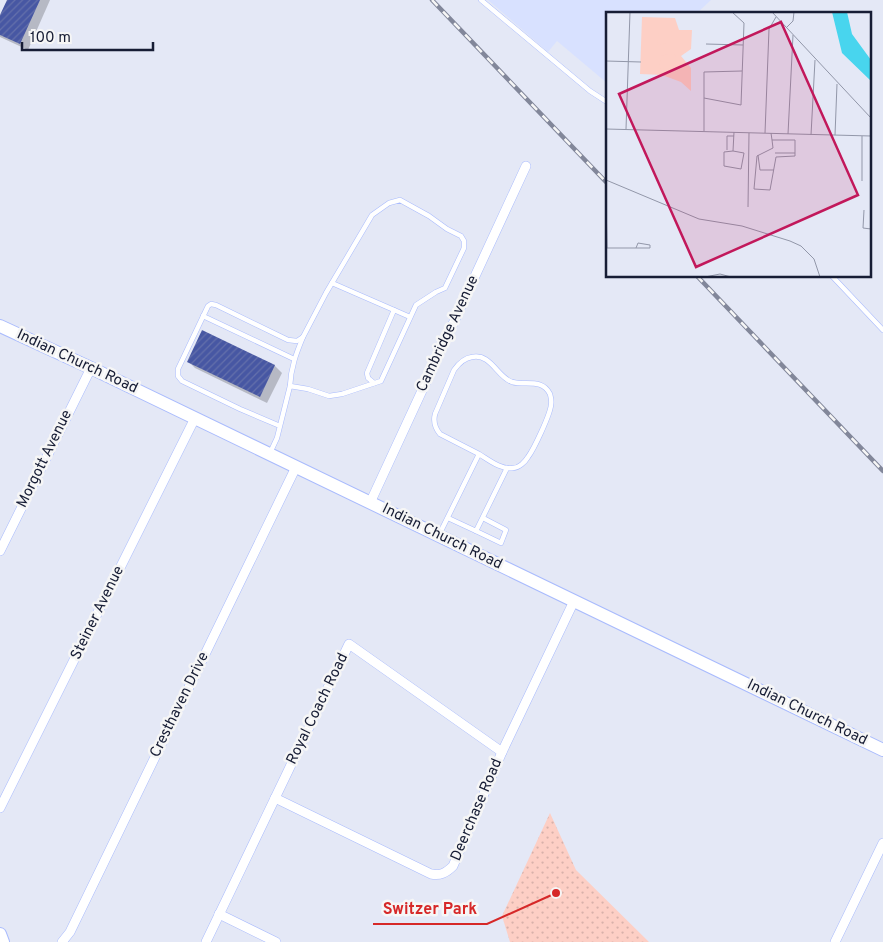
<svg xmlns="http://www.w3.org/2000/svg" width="883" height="942" font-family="Overpass,sans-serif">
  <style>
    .built { fill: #d8e1ff }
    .grass { fill: url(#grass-dots) }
    .shadow { fill: #0003 }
    .building { fill: url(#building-hatch) }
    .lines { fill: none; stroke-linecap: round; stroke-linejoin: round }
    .lane-casing { stroke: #a9bbfd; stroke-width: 5.5 }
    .street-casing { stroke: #a9bbfd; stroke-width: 10 }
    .secondary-casing { stroke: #a9bbfd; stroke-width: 14 }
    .lane { stroke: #fff; stroke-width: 4.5 }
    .street { stroke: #fff; stroke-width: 9 }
    .secondary { stroke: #fff; stroke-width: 12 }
    .rail-casing { stroke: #82879a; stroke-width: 4.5 }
    .rail { stroke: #f6f6f6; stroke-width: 2.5; stroke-dasharray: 8; stroke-linecap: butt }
    .labels { text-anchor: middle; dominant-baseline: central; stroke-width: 5; stroke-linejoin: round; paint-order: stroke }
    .street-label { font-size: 15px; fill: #171d35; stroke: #f6f6f6 }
    .inset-road { fill: none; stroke: #9297a9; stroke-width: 1 }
    .view { fill: #c2185b; fill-opacity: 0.15; stroke: #c2185b; stroke-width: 2.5 }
    .inset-edge { fill: none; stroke: #171d35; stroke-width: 2.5 }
    .leader { fill: none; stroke: #d62828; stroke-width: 2 }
    .callout-dot { fill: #d62828; stroke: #f6f6f6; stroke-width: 2 }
    .callout-label { font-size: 16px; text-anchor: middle; font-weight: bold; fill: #d62828; stroke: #f6f6f6; stroke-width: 5; stroke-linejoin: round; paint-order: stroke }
  </style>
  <defs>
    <pattern id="grass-dots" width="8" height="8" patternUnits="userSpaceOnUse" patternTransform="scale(1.25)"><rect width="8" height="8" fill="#fdcfc5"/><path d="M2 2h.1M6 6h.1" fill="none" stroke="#d8b1aa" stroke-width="1.8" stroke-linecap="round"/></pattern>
    <pattern id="building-hatch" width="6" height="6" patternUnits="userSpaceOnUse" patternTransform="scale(1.25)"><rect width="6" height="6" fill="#4757a3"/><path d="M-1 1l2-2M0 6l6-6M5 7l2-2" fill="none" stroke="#6470ab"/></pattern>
  </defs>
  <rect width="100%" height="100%" fill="#e4e8f6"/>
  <polygon class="built" points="488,0 711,0 696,14 607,14 607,83 557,41 548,52"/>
  <polygon class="grass" points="550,813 576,870 649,942 510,942 502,916"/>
  <g class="shadow">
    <polygon points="8,0 50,0 28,50 0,37 0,18"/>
    <polygon points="203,332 275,366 282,373 267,403 195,368 188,361"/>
  </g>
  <g class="building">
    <polygon points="7,0 40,0 20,44 0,35 0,15"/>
    <polygon points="202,330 275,365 260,397 187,362"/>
  </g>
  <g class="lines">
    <g class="lane-casing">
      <g id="lane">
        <polyline points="481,0 590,91 607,102"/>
        <polyline points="832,276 883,330"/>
        <polyline points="332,283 394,310 367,373 368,378 374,383"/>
        <polyline points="394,310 410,317"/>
        <polyline points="203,316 294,359"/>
        <path d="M290 386C291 367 296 354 303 337"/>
        <polyline points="270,453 277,438 280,426 240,409 182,381 178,376 178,369 208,306 211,304 216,305 288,340 297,341 303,337 326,293 372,215 389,203 400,200 429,216 447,229 461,236 464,241 464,248 445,288 436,292 416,305 381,381 342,394 329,396 308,389 290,386 280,426"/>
        <polyline points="448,518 476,531 507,468"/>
        <polyline points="476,531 501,543 506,530 483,518"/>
        <path d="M439 535 479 454 440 434C435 428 433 422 435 414L454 370C459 363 464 358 472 357 491 353 497 377 512 382 526 386 542 378 550 394 551 398 552 401 551 405 550 415 534 449 528 457 525 462 519 468 513 468 501 470 489 460 479 454"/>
      </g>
    </g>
    <g class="street-casing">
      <g id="street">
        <polyline points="370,503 526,166"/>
        <polyline points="0,551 91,368"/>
        <path d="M275 798 431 874C440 876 446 873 453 866L502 752 574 601"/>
        <polyline points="0,808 195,418"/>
        <polyline points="219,914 276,942"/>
        <polyline points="62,942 70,932 296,467"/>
        <polyline points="206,942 349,644 502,752"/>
        <polyline points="835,942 883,843"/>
      </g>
    </g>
    <g class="secondary-casing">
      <g id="secondary">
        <polyline points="0,326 91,368 883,750"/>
        <polyline points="0,934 3,942"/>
      </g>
    </g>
    <use href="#lane" class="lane"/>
    <use href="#street" class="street"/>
    <use href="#secondary" class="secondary"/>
    <g class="rail-casing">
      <g id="rail">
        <polyline points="432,0 607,183"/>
        <polyline points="697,276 883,471"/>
      </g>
    </g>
    <use href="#rail" class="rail"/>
  </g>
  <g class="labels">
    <g class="street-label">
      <text transform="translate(448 334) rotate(-65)">Cambridge Avenue</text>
      <text transform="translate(77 362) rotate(25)">Indian Church Road</text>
      <text transform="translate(45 459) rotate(-64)">Morgott Avenue</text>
      <text transform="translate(442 537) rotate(26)">Indian Church Road</text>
      <text transform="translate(98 613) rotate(-64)">Steiner Avenue</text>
      <text transform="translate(180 705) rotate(-64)">Cresthaven Drive</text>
      <text transform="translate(318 709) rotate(-64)">Royal Coach Road</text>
      <text transform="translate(807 713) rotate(26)">Indian Church Road</text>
      <text transform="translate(477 810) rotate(-67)">Deerchase Road</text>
    </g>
  </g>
  <g transform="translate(606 12)">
    <rect width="265" height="265" fill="#e4e8f6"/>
    <path d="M36 5 69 6 73 18H86L85 37 75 44 85 56V79L75 70 56 63 34 62Z" fill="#fdcfc5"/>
    <path d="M53 19H66L64 31 51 33ZM62 42 70 43 69 55 53 57 55 44Z" fill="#fdcfc5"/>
    <path d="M226 0H241L246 22 265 48V69L236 41Z" fill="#48d5ee"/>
    <path class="inset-road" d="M166 0 265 106M180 16 187 9 188 0M100 32 137 33M0 49 35 50M98 86 135 93 138 11 126 0M0 117 265 124M20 117 24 0M98 119V60L136 59M159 121 163 17 170 5M165 121 166 128H189V144L170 145 164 178 148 177 151 144 167 136 166 128M182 122 187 23M205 123 209 48M229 123 231 72M121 138V124H128M127 139 118 140V154L135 157 138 141 127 139 128 120M169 141H189M152 143 154 158H168M0 168 93 207 136 214 184 229 195 234 208 247 214 265M256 169V124M0 187 1 236M142 195 143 121M258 198 257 216 265 217M0 236H44V233L32 231 30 236M99 265 114 262 125 265"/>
    <path class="view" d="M175 10 252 183 90 255 13 82Z"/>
    <rect width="265" height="265" class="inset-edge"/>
  </g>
  <path class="leader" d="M556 893L487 924H373"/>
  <circle class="callout-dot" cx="556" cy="893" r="5"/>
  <g class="callout-label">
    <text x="430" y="914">Switzer Park</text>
  </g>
  <path d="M22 42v8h131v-8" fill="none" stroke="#171d35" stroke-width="2.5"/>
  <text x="30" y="42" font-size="15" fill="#171d35" stroke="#f6f6f6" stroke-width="4" paint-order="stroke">100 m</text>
</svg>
